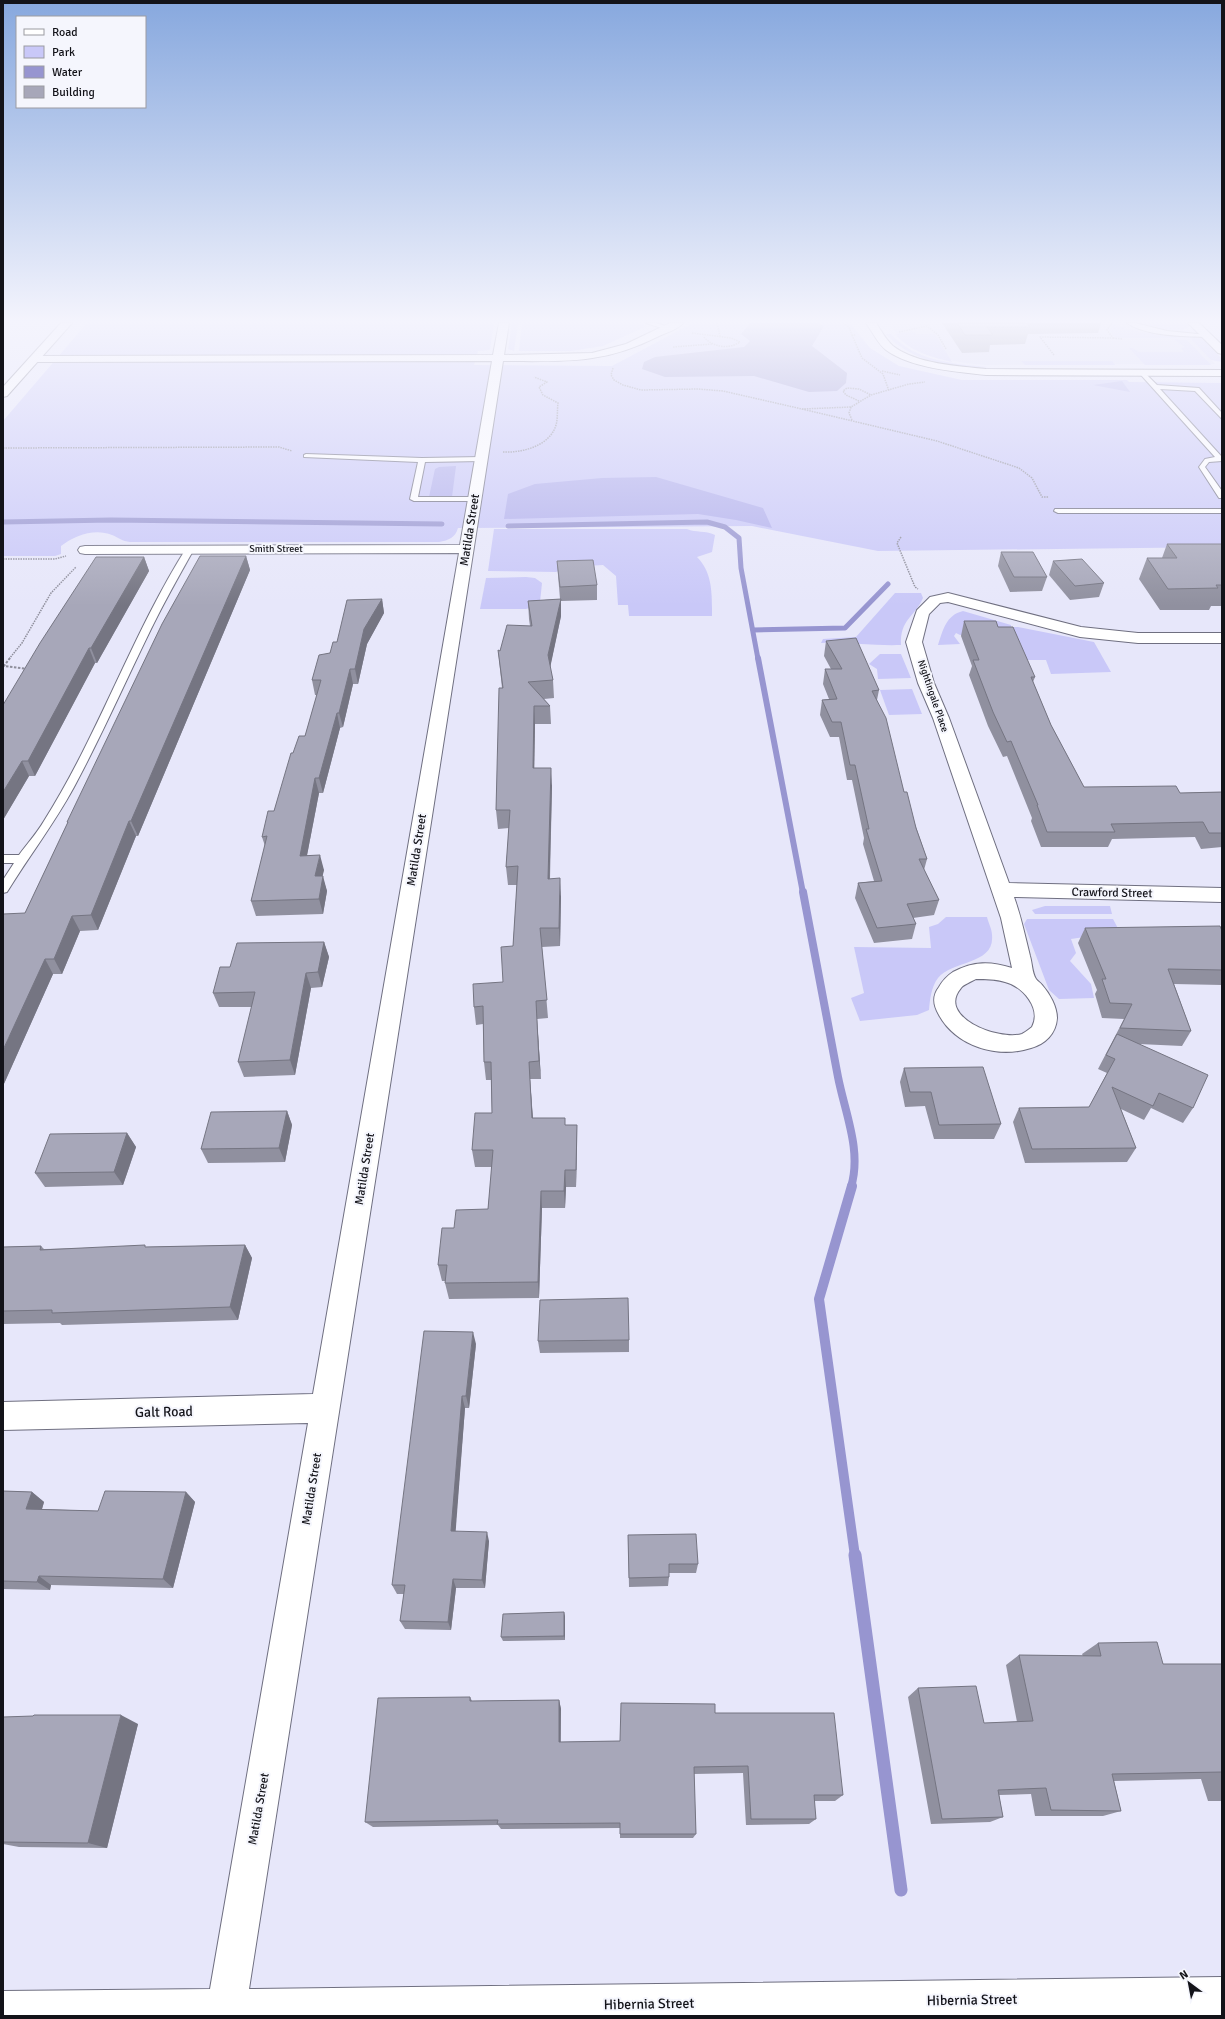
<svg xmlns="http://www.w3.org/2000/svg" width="1225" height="2019" font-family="Signika,sans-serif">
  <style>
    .built { fill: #d9daf4 }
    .green { fill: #c9c8f8 }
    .forest { fill: #b1afec }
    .water { fill: #9795d0 }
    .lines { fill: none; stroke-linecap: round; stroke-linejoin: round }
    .stream-far4 { stroke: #9795d0; stroke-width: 5 }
    .stream-far3 { stroke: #9795d0; stroke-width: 6 }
    .stream-far2 { stroke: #9795d0; stroke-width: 8 }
    .stream-far1 { stroke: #9795d0; stroke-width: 10 }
    .stream { stroke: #9795d0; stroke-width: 13 }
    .service-casing { stroke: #6f6f80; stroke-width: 2 }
    .minor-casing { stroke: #6f6f80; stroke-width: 2 }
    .tertiary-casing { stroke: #6f6f80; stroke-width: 2 }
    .secondary-casing { stroke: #6f6f80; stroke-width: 2 }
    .path-far1 { stroke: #8e8e9b; stroke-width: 1.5; stroke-dasharray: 1.5 1; stroke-linecap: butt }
    .path { stroke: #8e8e9b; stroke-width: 2; stroke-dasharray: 2.5 1.5; stroke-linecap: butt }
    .service { fill: #fff; fill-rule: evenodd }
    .minor { fill: #fff; fill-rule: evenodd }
    .tertiary { fill: #fff; fill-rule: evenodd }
    .secondary { fill: #fff; fill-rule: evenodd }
    .wall { fill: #90909f }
    .shaded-wall { fill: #757582 }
    .building { fill: #a7a7b9; stroke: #757582 }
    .labels { text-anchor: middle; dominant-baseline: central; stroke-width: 4; stroke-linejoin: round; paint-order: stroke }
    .far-street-label { font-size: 10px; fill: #131319; stroke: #f5f6fd }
    .street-label { font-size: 12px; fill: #131319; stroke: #f5f6fd }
    .near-street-label { font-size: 14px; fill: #131319; stroke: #f5f6fd }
  </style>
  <rect width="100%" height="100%" fill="#e7e7fa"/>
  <polygon class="built" points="888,323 1176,323 1215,364 985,365 965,363 940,358 907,344"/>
  <g class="green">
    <path d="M87 323H494L490 349 489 350 478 351 474 365 612 366 693 323H850L870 348 899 366 962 380H1127L1129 382 1222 383V547L878 551 752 526 458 528C455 538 449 540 439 542H130C122 541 119 538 112 535 95 528 75 535 61 546V554L55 556H3V421Z"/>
    <polygon points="512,323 518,323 514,351 508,349"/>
    <polygon points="522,323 639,323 647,326 603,346 571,351 519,351"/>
    <path d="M1137 323H1187L1189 325 1188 328C1172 333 1152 328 1137 323Z"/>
    <polygon points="1113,324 1127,329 1153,334 1183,338 1119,338 1114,336 1110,331"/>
    <path d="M913 331 916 334H935L952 362C931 357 909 351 895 334Z"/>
    <path d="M886 334H891C915 361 953 364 988 367 953 371 909 360 886 334Z"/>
    <polygon points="1188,336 1202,338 1222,359 1222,362 1211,360"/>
    <polygon points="1173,339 1187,340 1211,365 1145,365 1129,348 1133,348 1138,352 1184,352 1181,348 1185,347"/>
    <polygon points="1021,361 1112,361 1115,365 1025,365"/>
    <path d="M494 529H687C696 533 705 530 715 535L712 552 697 557C713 573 712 595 712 616H629L628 605H618L616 576 603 565 569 567 556 572 488 571Z"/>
    <polygon points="526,577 535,578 542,583 540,602 533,607 526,609 480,609 486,578"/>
    <path d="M895 593H921L923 598C914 618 900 619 901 645 874 646 848 642 821 643L823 639 856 637Z"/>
    <path d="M963 611 1011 625V627H1018L1094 642 1111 672 1051 674 1046 660H1020L1011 634 960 635 956 633 954 636 960 644 938 645C943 630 946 615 963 611Z"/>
    <polygon points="880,654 901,654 911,678 878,679 877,669 869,664"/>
    <polygon points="912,689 922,714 889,715 880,690"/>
    <polygon points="1045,906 1110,906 1112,914 1035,914 1032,910"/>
    <path d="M946 917H987C988 922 992 929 992 935 995 965 952 960 938 978 931 987 930 1000 929 1010L917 1015 860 1021 851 998 864 993 854 947 931 948 929 927 938 924Z"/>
    <polygon points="1027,919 1113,919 1122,936 1091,936 1071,939 1076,953 1070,961 1091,984 1094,998 1059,999 1049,990 1024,924"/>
  </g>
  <g class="forest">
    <polygon points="1122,381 1130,392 1093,385"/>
    <polygon points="456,466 452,497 429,497 435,469 439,467"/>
    <polygon points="656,477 763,508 772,528 736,520 698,514 504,519 508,494 535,484 602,478"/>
  </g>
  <polygon class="water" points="750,323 819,323 824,326 812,346 847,373 846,383 837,391 809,392 754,376 665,377 642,369 644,362 655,357 744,347 750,341 741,334"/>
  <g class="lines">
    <g class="stream-far4">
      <polyline points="3,522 111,520 442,524"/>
      <polyline points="508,526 707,522 725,527 739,538 741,568 758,659"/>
      <polyline points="753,630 845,628 888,584"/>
    </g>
    <polyline class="stream-far3" points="758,658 803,893"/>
    <path class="stream-far2" d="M803 892C815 954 827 1016 838 1077 845 1113 862 1151 851 1187"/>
    <polyline class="stream-far1" points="852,1186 819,1299 855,1556"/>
    <polyline class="stream" points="855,1555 901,1890"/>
    <g class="service-casing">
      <g id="service">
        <polygon points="646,323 656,323 671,328 668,330"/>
        <path d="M1127 323H1135L1167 331 1208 335 1205 337C1183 336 1145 336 1127 323Z"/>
        <polygon points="1141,373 1145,373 1157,385 1199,388 1222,413 1222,419 1195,391 1160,389 1222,457 1222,461 1209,462 1205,467 1222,491 1222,498 1219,498 1199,467 1205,459 1215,457 1141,375"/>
        <polygon points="306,454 422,458 482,457 485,459 482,461 425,462 418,497 475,497 479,499 478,501 414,501 410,499 418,462 304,457 304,455"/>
        <polygon points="1055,509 1222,509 1222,513 1058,513 1054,511"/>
        <path d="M187 547 194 549C179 576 164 602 151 629 125 682 102 735 74 787 54 824 29 856 7 892L3 893V880L14 863H3V855H19C27 844 37 833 44 821 99 734 132 634 187 547Z"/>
      </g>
    </g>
    <g class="minor-casing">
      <g id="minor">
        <path d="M499 323H509L504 355 592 353 626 344 670 323H683C678 329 666 333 659 336 602 365 564 361 503 361L249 1989 1222 1977V2016H3V1991L210 1989 308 1423 3 1430V1402L313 1394 459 553 85 554 80 553 78 550 80 547 85 546 460 545 492 361 35 362 30 359 35 356 493 355Z"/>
        <path d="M866 323H876C881 330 886 340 893 346 916 364 958 366 986 369L1222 370V376L986 375C957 372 910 368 886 350 878 344 872 331 866 323Z"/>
        <path d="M948 593 1081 627 1138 633H1222V643H1138L1080 637 948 602 940 603 929 614 922 642 934 683 949 718 1009 883 1222 888V902L1014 897C1021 916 1025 936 1030 956 1032 962 1032 973 1036 979 1037 981 1041 983 1042 985 1050 994 1057 1007 1057 1018 1056 1034 1045 1044 1031 1048 997 1059 956 1046 939 1015 933 1005 932 996 939 987 943 980 947 976 953 972 974 961 990 961 1012 968L1001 918 933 718 918 683 906 642 917 610 930 597ZM976 979C986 979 996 979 1005 982 1022 986 1042 1008 1032 1027 1029 1029 1026 1032 1022 1034 999 1041 936 1017 961 988 964 984 971 982 976 979Z"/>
      </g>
    </g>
    <g class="tertiary-casing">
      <polygon id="tertiary" points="1188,323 1199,323 1222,345 1222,354 1218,353"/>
    </g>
    <g class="secondary-casing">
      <polygon id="secondary" points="61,323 72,323 7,396 3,397 3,387"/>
    </g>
    <g class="path-far1">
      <polyline points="717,323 720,336"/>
      <polyline points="843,323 849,327 852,335 856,335"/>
      <polyline points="899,332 927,326 938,335 946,349"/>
      <path d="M692 333 731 338 740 342C728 350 712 347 703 336"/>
      <polyline points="852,335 862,358 883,374 889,391"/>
      <polyline points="1113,338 1123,339"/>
      <polyline points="673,347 712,344"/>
      <polyline points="1054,355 1040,337 1113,338 1107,330 1112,323"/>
      <polyline points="613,368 611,375 614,380 623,385 641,390 698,389 723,391 802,409 851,407 871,395 909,384 925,382"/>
      <polyline points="882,371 900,375"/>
      <polyline points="859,401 846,395 843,391 847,388 859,389 871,395"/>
      <polyline points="851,407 849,413 852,420"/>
      <polyline points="802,409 937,441 1019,468 1032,478 1042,497 1049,497"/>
      <polyline points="3,448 279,447 292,451"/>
      <path d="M503 452C522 453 550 446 556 425 558 418 557 410 558 403L543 395 539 387 547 382 534 377"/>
      <polyline points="901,537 897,543 915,587 918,589"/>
      <polyline points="3,559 55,559 66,556"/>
      <polyline points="9,659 22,643 51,593 76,567"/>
    </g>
    <polyline class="path" points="10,658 4,666 28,669"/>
    <use href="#service" class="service"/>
    <use href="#minor" class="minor"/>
    <use href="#tertiary" class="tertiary"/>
    <use href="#secondary" class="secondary"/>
  </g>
  <g class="wall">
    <polygon points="942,323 1101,323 1098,333 1028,334 1025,344 990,345 989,352 962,353"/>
    <polygon points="1167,544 1222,544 1222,606 1211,606 1209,610 1160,610 1139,579 1147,558 1162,558"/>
    <polygon points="1001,552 1047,577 1042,591 1010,592 998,566"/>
    <polygon points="246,556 250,570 138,836 136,836 98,930 80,931 62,974 53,974 3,1086 25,913 68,823 67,822"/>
    <polygon points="144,557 149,571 97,663 95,663 35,776 29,776 3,820 3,705"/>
    <polygon points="557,561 597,585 597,600 561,601 561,616 550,667 553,680 554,698 544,699 550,706 551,724 535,724 534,768 552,786 550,879 561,897 560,946 542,947 548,1018 537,1019 541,1079 530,1079 533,1118 566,1125 577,1125 577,1142 576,1187 566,1187 565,1208 542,1208 539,1298 449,1299 445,1283 445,1281 442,1281 438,1265 454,1228 488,1209 492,1167 475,1167 472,1150 492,1113 491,1080 486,1080 484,1062 483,1024 476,1025 474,1007 503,982 513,946 517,885 508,885 506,867 509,828 498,829 496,810 502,688 498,650 500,651 530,626 529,619 528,601 560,599 558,575"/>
    <polygon points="1053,561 1104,583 1099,597 1070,600 1049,575"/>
    <polygon points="382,599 384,613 367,644 358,684 353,684 343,727 340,728 323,793 319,793 307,855 324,870 322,876 327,891 323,914 256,916 251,901 265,846 262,837 274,811 293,753 305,736 317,695 315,695 312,680 337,642"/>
    <polygon points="964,621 998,627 1035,677 1033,682 1051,725 1084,787 1180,793 1222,792 1222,847 1201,849 1195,837 1112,839 1108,847 1041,847 1031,821 1032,818 1007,756 1003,757 988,726 969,675 972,666 961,636"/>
    <polygon points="826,641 879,690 877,700 904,792 927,859 924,870 939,900 934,915 913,918 916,924 912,939 874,943 855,898 858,883 874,881 863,844 864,838 852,780 847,780 839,737 830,737 820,715 822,700 829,699 823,684 825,669 831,669 824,656"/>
    <polygon points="1085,928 1222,931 1222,985 1174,984 1191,1031 1182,1046 1139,1044 1193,1108 1183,1123 1151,1108 1144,1120 1121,1109 1136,1148 1127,1162 1025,1163 1013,1122 1019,1108 1089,1107 1107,1073 1098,1069 1124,1019 1102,1018 1095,994 1097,990 1078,943"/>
    <polygon points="324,942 329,957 322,987 311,988 295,1075 244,1077 238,1062 252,1007 219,1007 213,993 230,967"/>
    <polygon points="904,1068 1001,1124 994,1139 934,1139 925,1106 905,1107 900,1082"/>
    <polygon points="287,1111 292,1125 285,1162 208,1163 201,1149"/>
    <polygon points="127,1133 136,1147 123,1185 45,1187 35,1173"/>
    <polygon points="245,1245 252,1258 238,1320 62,1325 60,1323 3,1324 3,1247 41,1246 44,1249"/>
    <polygon points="629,1340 629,1352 540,1353 538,1341"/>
    <polygon points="476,1344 469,1408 465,1408 455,1531 489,1541 485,1588 456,1588 451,1630 405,1629 400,1621 404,1594 397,1594 392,1585"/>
    <polygon points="3,1491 32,1492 44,1502 42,1509 98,1511 186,1492 195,1502 173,1588 51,1585 50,1590 3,1589"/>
    <polygon points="628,1535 698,1564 696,1573 669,1573 669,1577 668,1586 629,1587"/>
    <polygon points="564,1612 565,1640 503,1641 501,1637"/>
    <polygon points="1098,1643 1163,1664 1222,1664 1222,1801 1208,1801 1201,1779 1114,1781 1121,1811 1103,1816 1035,1816 1031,1794 999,1795 1003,1817 990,1822 931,1824 908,1697 918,1688 984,1723 1017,1722 1006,1665 1019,1655 1083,1656 1082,1654"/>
    <polygon points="470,1697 472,1701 559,1700 561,1709 561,1742 620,1741 715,1713 843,1795 835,1801 814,1801 816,1819 809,1824 746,1825 743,1773 694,1774 696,1834 693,1838 620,1838 620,1828 501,1829 498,1825 373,1827 365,1822"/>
    <polygon points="3,1717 138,1724 107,1848 19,1847 3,1844"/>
  </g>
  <g class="shaded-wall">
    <polygon points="246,556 250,570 138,836 131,821"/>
    <polygon points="144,557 149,571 97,663 91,648"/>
    <polygon points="382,599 384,613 367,644 358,684 355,669 364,629"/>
    <polygon points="561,599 561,616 549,673 548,655"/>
    <polygon points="89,648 95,663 35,776 28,761"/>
    <polygon points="350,669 353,684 343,727 339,713"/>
    <polygon points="534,706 535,724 534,786 533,768"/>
    <polygon points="337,713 340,728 323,793 319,778"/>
    <polygon points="22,761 29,776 3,820 3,792"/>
    <polygon points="551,768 552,786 549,897 548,879"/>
    <polygon points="315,778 319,793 304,871 300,856"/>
    <polygon points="129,821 136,836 98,930 91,915"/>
    <polygon points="320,855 324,870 319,891 315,876"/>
    <polygon points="323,876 327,891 323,914 319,899"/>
    <polygon points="560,878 561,897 560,946 559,928"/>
    <polygon points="72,916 80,931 62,974 54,959"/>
    <polygon points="324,942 329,957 322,987 318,972"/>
    <polygon points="45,959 53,974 3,1086 3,1050"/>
    <polygon points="306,973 311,988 295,1075 290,1060"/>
    <polygon points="536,1001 537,1019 541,1079 539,1061"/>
    <polygon points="529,1062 530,1079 534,1135 532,1118"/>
    <polygon points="287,1111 292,1125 285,1162 279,1148"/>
    <polygon points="577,1125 577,1142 576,1187 576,1170"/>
    <polygon points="127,1133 136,1147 123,1185 114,1172"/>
    <polygon points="565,1170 566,1187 565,1208 564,1191"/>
    <polygon points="541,1191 542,1208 539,1298 538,1282"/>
    <polygon points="245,1245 252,1258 238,1320 230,1307"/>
    <polygon points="473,1332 476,1344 469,1408 466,1396"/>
    <polygon points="462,1396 465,1408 455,1540 451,1531"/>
    <polygon points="32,1492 44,1502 39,1519 26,1509"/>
    <polygon points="186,1492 195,1502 173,1588 163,1579"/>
    <polygon points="487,1532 489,1541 485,1588 482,1580"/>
    <polygon points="39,1576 51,1585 50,1590 37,1582"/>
    <polygon points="453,1579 456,1588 451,1630 448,1622"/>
    <polygon points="564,1612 565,1616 565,1640 564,1636"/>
    <polygon points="559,1700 561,1709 560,1750 559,1742"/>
    <polygon points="121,1715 138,1724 107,1848 88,1843"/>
  </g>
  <g class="building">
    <polygon points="957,323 1026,323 1030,327 987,327 993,335 965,335"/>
    <polygon points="1167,544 1222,544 1222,585 1216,585 1218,588 1168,589 1147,558 1177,558"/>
    <polygon points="1001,552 1033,552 1047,577 1014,577"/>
    <polygon points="200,556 246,556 131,821 129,821 91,915 72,916 54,959 45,959 3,1050 3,914 25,913 68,822 67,822 162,624"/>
    <polygon points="96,557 144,557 91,648 89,648 28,761 22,761 3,792 3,705 40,643"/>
    <polygon points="1082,559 1104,583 1075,586 1053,561"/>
    <polygon points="593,560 597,585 560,587 557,561"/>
    <polygon points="382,599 364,629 355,669 350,669 339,713 337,713 319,778 315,778 300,856 320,855 315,876 323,876 319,899 251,901 267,836 262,837 268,811 274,811 291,753 293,753 299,736 305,736 321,680 312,680 319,655 330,653 333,642 337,642 347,600"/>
    <polygon points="561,599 548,655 553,680 528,682 550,706 534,706 533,768 551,768 548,879 560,878 559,928 540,928 547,1000 536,1001 539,1061 529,1062 532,1118 565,1118 565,1125 577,1125 576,1170 565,1170 564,1191 541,1191 538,1282 445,1283 447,1265 438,1265 442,1228 454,1228 456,1210 488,1209 493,1150 472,1150 475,1113 492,1113 491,1062 484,1062 483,1006 474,1007 473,984 503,982 501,947 513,946 518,866 506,867 510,810 496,810 499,688 503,688 498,650 500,651 507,625 532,626 528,601"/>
    <polygon points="964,621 996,621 998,627 1013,627 1035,677 1031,677 1051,725 1084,787 1176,786 1180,793 1222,792 1222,833 1209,833 1203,822 1111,824 1115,832 1047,832 1037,805 1038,805 1011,741 1007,742 993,712 973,660 979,660"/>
    <polygon points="856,638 879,690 872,691 886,718 904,792 907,792 916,828 927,859 919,859 939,900 907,904 916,924 877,928 858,883 882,881 866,829 869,829 855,765 850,765 841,722 832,722 822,700 837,699 825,669 842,669 826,641"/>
    <polygon points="1220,926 1222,931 1222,970 1168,969 1191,1031 1120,1028 1132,1004 1110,1003 1102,979 1106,979 1085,928"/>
    <polygon points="324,942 318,972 306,973 290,1060 238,1062 255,992 213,993 220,967 230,967 237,943"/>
    <polygon points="1117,1034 1208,1075 1193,1108 1159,1093 1153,1106 1112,1087 1136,1148 1032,1149 1019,1108 1089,1107 1115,1059 1106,1055"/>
    <polygon points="983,1067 1001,1124 939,1125 931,1092 910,1092 904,1068"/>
    <polygon points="287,1111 279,1148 201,1149 211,1112"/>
    <polygon points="127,1133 114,1172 35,1173 50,1134"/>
    <polygon points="145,1245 145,1247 245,1245 230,1307 52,1313 52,1310 3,1311 3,1247 41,1246 40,1250"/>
    <polygon points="628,1298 629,1340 538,1341 540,1300"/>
    <polygon points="424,1331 473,1332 466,1396 462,1396 451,1531 487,1532 482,1580 453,1579 448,1622 400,1621 405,1585 392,1585"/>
    <polygon points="3,1491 32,1492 26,1509 98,1511 105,1491 186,1492 163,1579 39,1576 37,1582 3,1581"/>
    <polygon points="696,1534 698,1564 669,1564 669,1577 629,1578 628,1535"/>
    <polygon points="564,1612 564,1636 501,1637 503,1614"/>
    <polygon points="1157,1642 1163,1664 1222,1664 1222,1772 1112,1774 1121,1811 1051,1810 1046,1788 998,1790 1003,1817 942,1819 918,1688 976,1686 984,1723 1033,1721 1019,1655 1101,1656 1098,1643"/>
    <polygon points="470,1697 470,1701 559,1700 559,1742 620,1741 621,1703 715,1704 715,1713 834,1713 843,1795 814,1795 816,1819 751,1819 748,1766 694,1767 696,1834 620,1834 620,1823 497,1824 498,1820 365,1822 378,1698"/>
    <polygon points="34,1715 121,1715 88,1843 3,1842 3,1717 33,1716"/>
  </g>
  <linearGradient id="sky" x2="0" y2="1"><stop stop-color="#87a8de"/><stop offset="0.53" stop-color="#f4f4fd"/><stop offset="1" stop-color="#f4f4fd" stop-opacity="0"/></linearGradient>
  <rect width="1225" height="606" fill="url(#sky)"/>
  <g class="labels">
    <g class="far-street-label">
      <text x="276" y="549">Smith Street</text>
      <text transform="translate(933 696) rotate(71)">Nightingale Place</text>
    </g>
    <g class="street-label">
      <text transform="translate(470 530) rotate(-81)">Matilda Street</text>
      <text transform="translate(417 850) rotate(-81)">Matilda Street</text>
      <text transform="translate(1112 893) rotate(1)">Crawford Street</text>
      <text transform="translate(365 1169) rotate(-81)">Matilda Street</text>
      <text transform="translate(312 1489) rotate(-81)">Matilda Street</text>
      <text transform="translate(259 1809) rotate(-80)">Matilda Street</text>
    </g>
    <g class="near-street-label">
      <text transform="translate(164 1412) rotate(-1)">Galt Road</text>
      <text transform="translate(972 2000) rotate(-1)">Hibernia Street</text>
      <text transform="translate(649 2004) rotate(-1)">Hibernia Street</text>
    </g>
  </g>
  <rect width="1225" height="2019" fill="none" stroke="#131319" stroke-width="8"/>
  <rect x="16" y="16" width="130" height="92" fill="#f5f6fd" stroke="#9b9ba2"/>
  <rect x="24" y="29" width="20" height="6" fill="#ffffff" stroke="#9b9ba2"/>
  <text x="52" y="36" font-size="12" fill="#131319">Road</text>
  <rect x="24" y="46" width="20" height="12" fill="#c9c8f8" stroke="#9b9ba2"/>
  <text x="52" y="56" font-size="12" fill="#131319">Park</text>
  <rect x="24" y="66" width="20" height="12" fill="#9795d0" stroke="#9b9ba2"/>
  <text x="52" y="76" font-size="12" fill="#131319">Water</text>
  <rect x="24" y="86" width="20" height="12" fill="#a7a7b9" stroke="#9b9ba2"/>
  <text x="52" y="96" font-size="12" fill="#131319">Building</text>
  <g transform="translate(1189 1983) rotate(328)" stroke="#f5f6fd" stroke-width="3" paint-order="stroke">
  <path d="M0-3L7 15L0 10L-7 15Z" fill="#131319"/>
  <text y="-6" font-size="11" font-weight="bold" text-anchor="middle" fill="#131319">N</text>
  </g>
</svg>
